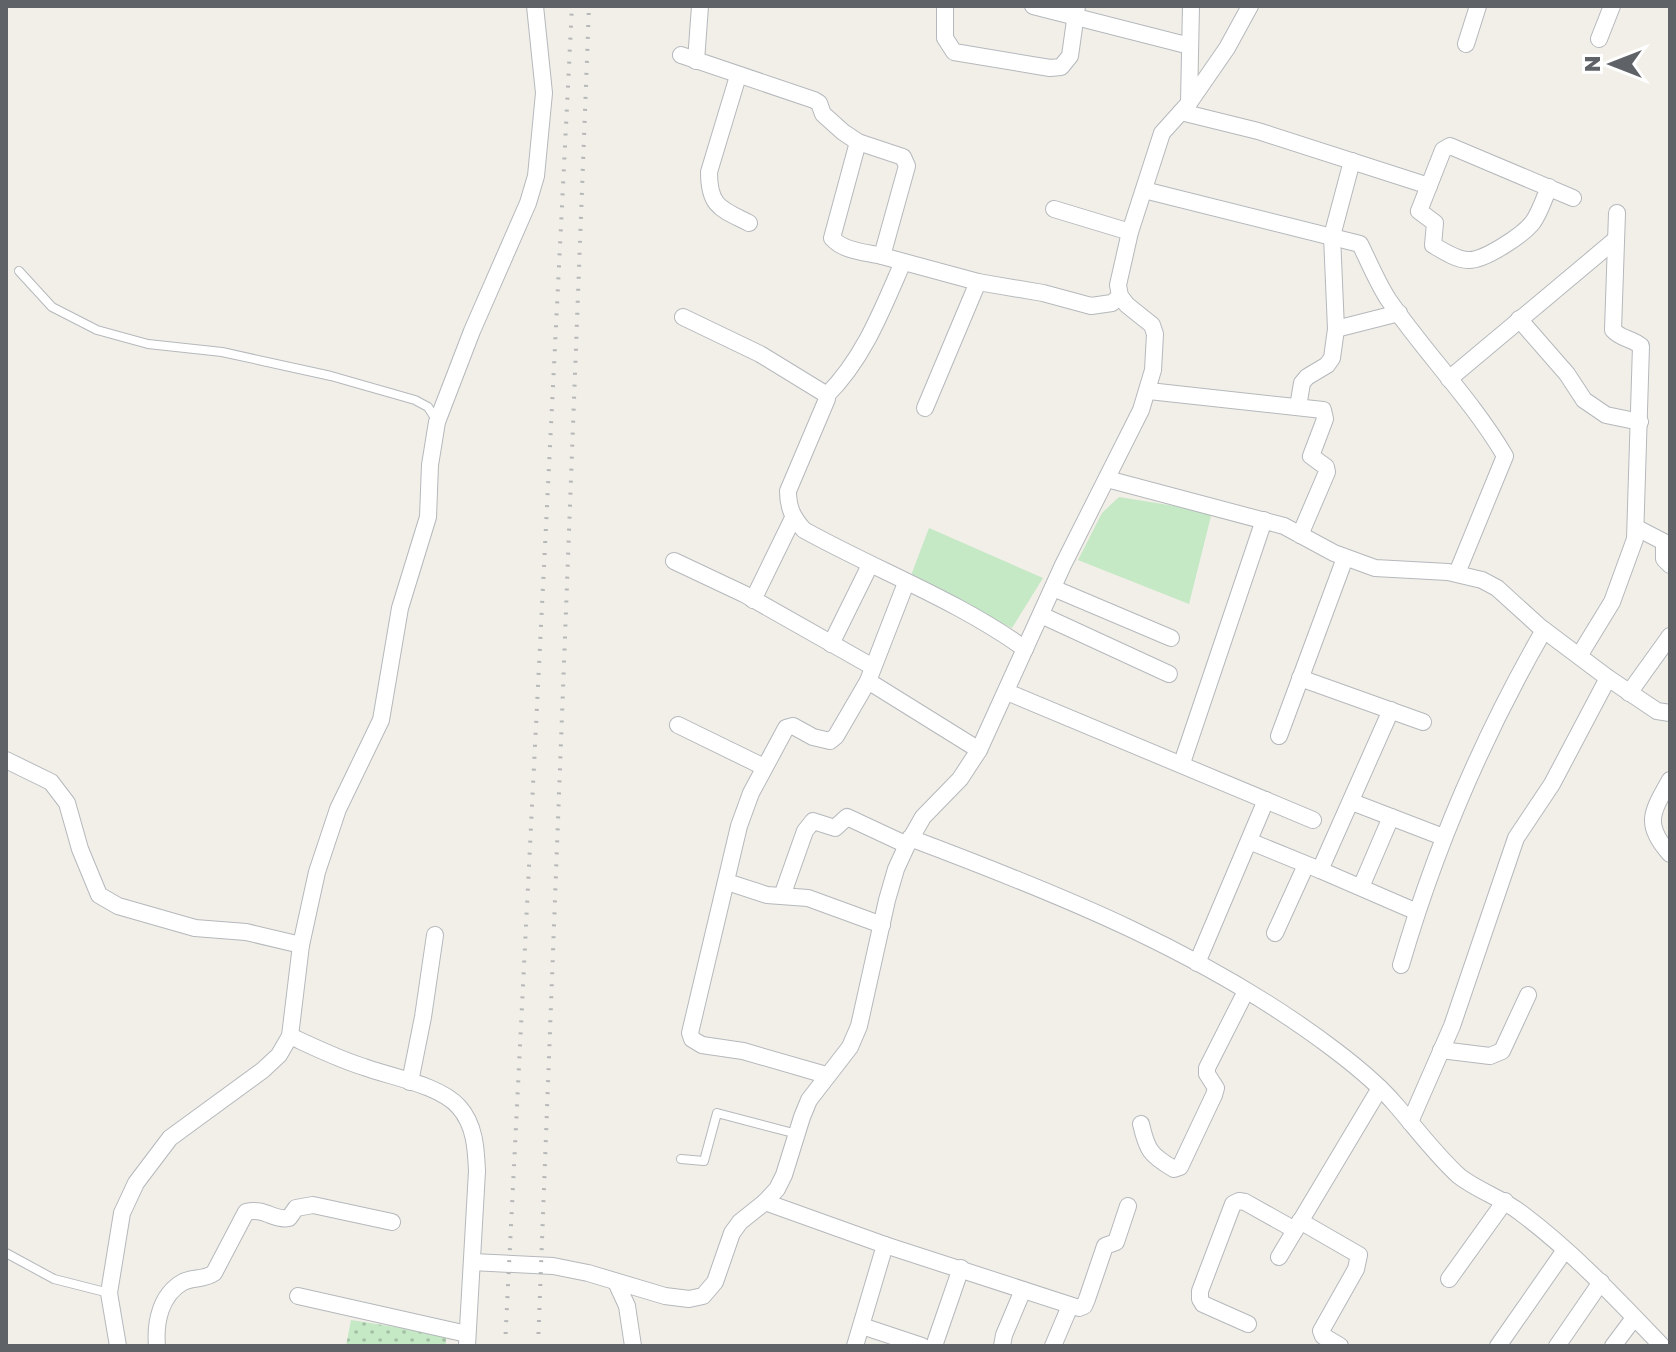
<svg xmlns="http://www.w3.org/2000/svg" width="1676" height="1352" font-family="'Golos Text',sans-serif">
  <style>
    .grass { fill: url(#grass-dots) }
    .garden { fill: #c5e8c5 }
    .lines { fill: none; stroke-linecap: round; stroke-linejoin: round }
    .lane-casing { stroke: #b5b8bc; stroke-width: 10 }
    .street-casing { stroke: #b5b8bc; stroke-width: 18 }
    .lane { stroke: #fff; stroke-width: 8 }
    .street { stroke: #fff; stroke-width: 16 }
    .rail { stroke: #b6b7b8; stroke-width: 4; stroke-dasharray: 2 10; stroke-linecap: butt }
  </style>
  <defs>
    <pattern id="grass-dots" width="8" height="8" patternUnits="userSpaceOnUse" patternTransform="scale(2)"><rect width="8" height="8" fill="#c5e8c5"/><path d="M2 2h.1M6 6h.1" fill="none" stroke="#a3c0a4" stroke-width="1.8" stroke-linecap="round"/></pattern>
  </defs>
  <rect width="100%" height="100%" fill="#f1efe8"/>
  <polygon class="grass" points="351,1320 446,1335 446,1346 346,1346"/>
  <g class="garden">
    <polygon points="1119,497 1212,512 1189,604 1078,560 1102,513"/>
    <polygon points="929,528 1043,578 1012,628 910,578"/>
  </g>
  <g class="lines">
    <g class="lane-casing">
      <g id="lane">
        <polyline points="19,271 52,307 97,330 148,344 222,352 331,376 415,400 428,407 437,421"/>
        <polyline points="681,1159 704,1161 717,1113 797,1134"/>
        <polyline points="6,1253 54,1279 109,1293"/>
      </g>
    </g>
    <g class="street-casing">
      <g id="street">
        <polyline points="945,6 945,38 954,52 1050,68 1061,67 1070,56 1077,6"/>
        <polyline points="1033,6 1190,46"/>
        <polyline points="1599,39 1612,6"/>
        <polyline points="1466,44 1478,6"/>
        <polyline points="681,55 814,100 819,103 823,114 843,132 858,142 903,157 907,166 882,256 978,282 1043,293 1091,306 1112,303 1120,296"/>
        <polyline points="696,61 700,6"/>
        <path d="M738 76 709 172C709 207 721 209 749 223"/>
        <polyline points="1189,103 1191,6"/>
        <polyline points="1181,112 1258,131 1429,186"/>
        <path d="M858 142 832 238C843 251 865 252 882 256"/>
        <path d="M1549 187C1544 199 1540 212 1533 222 1523 235 1484 261 1468 260 1457 260 1443 251 1433 245L1435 223 1419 211 1443 150 1450 146 1573 198"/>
        <path d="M1144 190 1360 244C1369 262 1377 282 1388 299 1425 353 1472 400 1505 456L1457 573"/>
        <polyline points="1054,209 1130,232"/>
        <path d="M683 317 760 354 827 395V399L788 491C788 508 793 518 804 530 876 570 959 601 1025 649"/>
        <polyline points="1519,319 1567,374 1584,400 1606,415 1640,422"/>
        <polyline points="1336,329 1399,313"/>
        <polyline points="1449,379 1615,240"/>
        <polyline points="1149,391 1323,410 1325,419 1311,456 1326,467 1327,472 1300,535"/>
        <path d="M827 395C864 358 882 310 903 262"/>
        <polyline points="1298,407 1302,383 1307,377 1327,365 1332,358 1336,329 1332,236 1352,161"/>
        <polyline points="925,408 978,282"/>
        <polyline points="1107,479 1284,526 1334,553 1375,568 1448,572 1482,580 1497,588 1540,627 1608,678 1657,711 1670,713"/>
        <polyline points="1637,528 1664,542 1664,559 1670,565"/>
        <polyline points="674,561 744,594 873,667"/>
        <polyline points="1053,588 1171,638"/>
        <polyline points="753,600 793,518"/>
        <polyline points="1041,615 1169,674"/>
        <polyline points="831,644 870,565"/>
        <path d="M1579 656 1612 602 1635 539 1641 346C1631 338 1621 339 1613 330L1617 213"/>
        <polyline points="1300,678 1423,722"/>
        <polyline points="868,681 979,750"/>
        <polyline points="1007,692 1313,820"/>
        <polyline points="1629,693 1670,636"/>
        <polyline points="678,725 764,767"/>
        <polyline points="1279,736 1345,558"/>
        <polyline points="6,760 51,782 67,803 80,849 99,895 118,906 195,928 246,932 301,945"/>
        <polyline points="1182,763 1264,520"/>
        <path d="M1670 780C1652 812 1643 824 1670 854"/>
        <polyline points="1352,802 1443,837"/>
        <path d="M910 838C1059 894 1209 954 1336 1051 1357 1067 1378 1084 1395 1104 1416 1128 1435 1154 1459 1176 1478 1191 1502 1198 1521 1213 1573 1252 1617 1299 1662 1346"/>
        <polyline points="1249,841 1320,870 1391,710"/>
        <polyline points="1320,870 1417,912"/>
        <polyline points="727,882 767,895 808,898 882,925"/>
        <polyline points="1361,887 1391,817"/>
        <polyline points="782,896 805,831 813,821 835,828 847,817 907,845"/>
        <polyline points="1275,933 1306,865"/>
        <polyline points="1197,963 1266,800"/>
        <path d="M1401 965C1435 848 1483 736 1544 630"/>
        <path d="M290 1036C314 1047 338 1059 364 1067 391 1077 440 1085 459 1107 475 1125 476 1149 477 1171L467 1346"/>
        <polyline points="1441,1050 1490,1056 1502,1051 1528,995"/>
        <polyline points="826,1075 743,1051 702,1045 692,1039 690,1033 739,826 751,793 786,728 793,726 813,737 830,741 836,736 868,681 906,583"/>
        <polyline points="410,1082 423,1017 435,935"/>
        <polyline points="1410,1122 1452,1026 1516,838 1552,784 1608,678"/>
        <path d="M1141 1124C1147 1150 1150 1155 1174 1169L1180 1167 1214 1095 1216 1088 1207 1074V1068L1246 991"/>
        <polyline points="765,1202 885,1245 1079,1308 1084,1306 1087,1299 1105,1246 1116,1242 1128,1206"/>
        <polyline points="1300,1221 1359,1255 1356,1269 1321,1331 1323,1336 1340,1346"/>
        <polyline points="1279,1257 1380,1088"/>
        <polyline points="472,1262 553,1266 588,1273 665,1296 689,1299 703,1296 715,1282 732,1233 740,1222 765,1202 777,1189 784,1175 802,1117 809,1100 850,1047 859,1026 887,900 896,869 907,845 923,817 960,779 979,750 1063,565 1141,410 1153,370 1155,334 1152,325 1127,305 1120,296 1118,285 1130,232 1162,133 1189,103 1227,48 1250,6"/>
        <polyline points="1449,1279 1505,1201"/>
        <polyline points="616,1282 627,1306 633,1346"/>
        <polyline points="298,1296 467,1334"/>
        <polyline points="1248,1324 1203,1304 1200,1299 1200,1291 1233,1204 1239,1201 1245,1202 1295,1230"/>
        <polyline points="862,1326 922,1346"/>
        <polyline points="118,1346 109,1293 122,1213 136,1183 170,1138 263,1070 279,1055 290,1036 301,945 317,872 338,809 381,720 400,608 428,517 430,465 437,422 472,331 528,203 536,176 544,93 535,6"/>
        <path d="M157 1346C155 1323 160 1295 183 1282 193 1277 204 1280 214 1273L246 1212C265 1207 273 1221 289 1218L296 1208 313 1205 392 1222"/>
        <polyline points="855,1346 885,1245"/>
        <polyline points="934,1346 961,1268"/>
        <polyline points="1002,1346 1004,1335 1023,1290"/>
        <polyline points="1053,1346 1070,1306"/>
        <polyline points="1498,1346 1565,1250"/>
        <polyline points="1557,1346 1601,1282"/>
        <polyline points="1613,1346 1634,1318"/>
      </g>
    </g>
    <use href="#lane" class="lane"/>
    <use href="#street" class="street"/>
    <g class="rail">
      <polyline points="505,1346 572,6"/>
      <polyline points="538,1346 589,6"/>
    </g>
  </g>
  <rect width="1676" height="1352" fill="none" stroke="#5f6368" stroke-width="16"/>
  <g transform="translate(1612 64) rotate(270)" stroke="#ffffff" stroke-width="6" paint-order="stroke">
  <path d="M0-6L14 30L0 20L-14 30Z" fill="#5f6368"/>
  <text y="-12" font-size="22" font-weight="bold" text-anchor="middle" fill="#5f6368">N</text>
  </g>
</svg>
